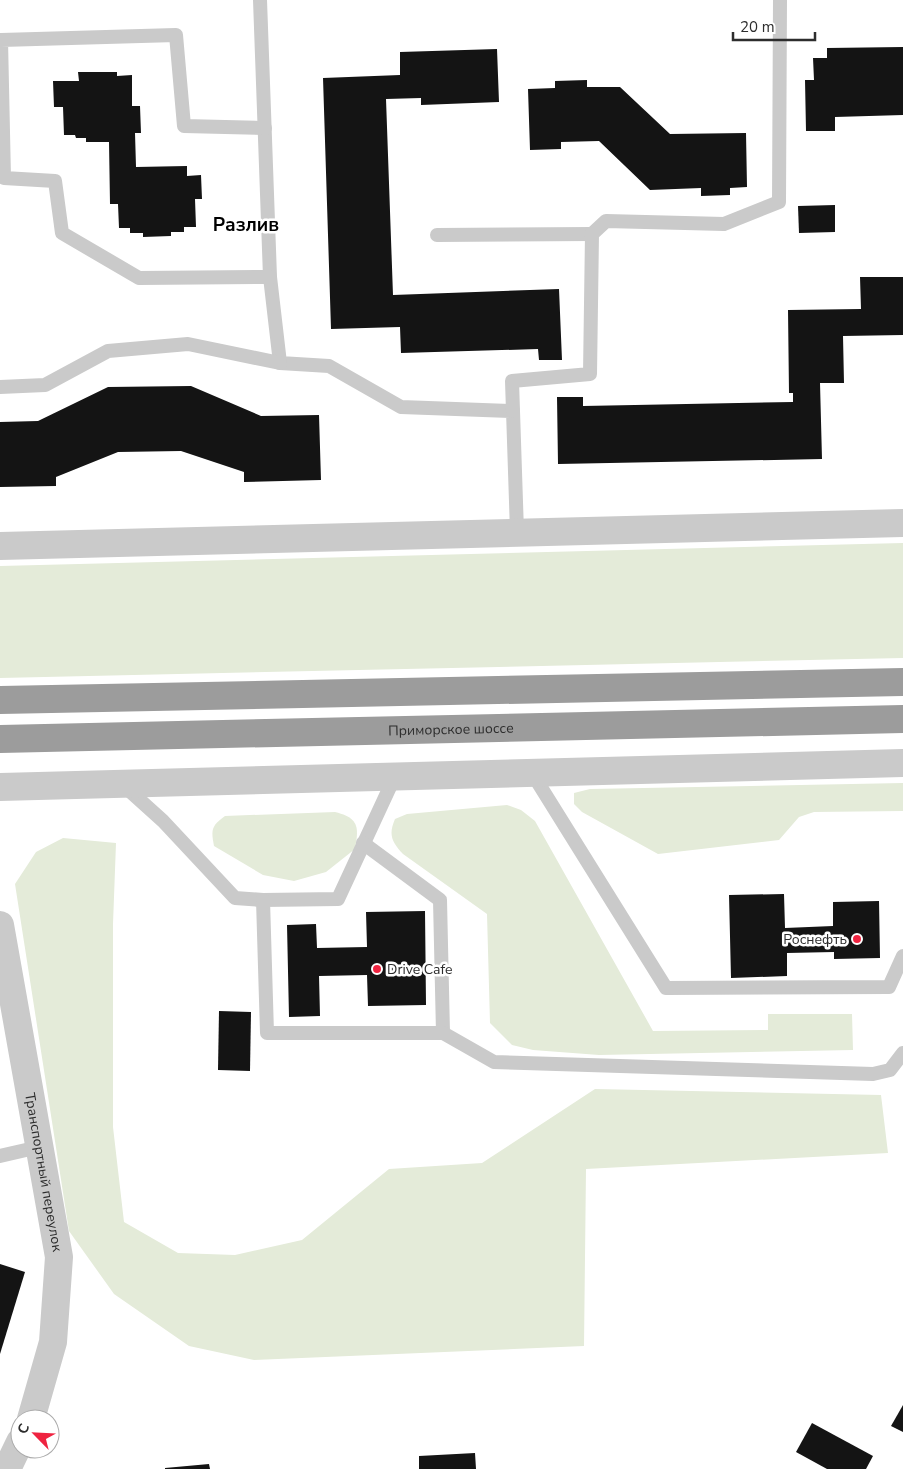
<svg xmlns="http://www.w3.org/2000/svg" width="903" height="1469" font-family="'Nunito Sans',sans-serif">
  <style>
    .green { fill: #e4ebd9 }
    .building { fill: #141414 }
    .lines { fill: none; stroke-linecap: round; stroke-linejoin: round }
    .service { stroke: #cacaca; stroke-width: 14 }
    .minor { stroke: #cacaca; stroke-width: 28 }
    .trunk { stroke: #9c9c9c; stroke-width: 28 }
    .poi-dot { fill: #ef2340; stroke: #fff; stroke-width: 2 }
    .labels { text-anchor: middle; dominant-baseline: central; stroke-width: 5; stroke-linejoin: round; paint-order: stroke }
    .street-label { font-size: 14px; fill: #2d2d2d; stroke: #fff }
    .poi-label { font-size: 14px; fill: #2d2d2d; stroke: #fff; text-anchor: end }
    .district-label { font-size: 19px; font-weight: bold; fill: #000; stroke: #fff }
  </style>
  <rect width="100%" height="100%" fill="#fff"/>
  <g class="green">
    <polygon points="903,543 903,658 0,678 0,566"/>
    <polygon points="903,783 903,811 814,812 799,817 779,840 658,854 582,812 574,804 574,793 590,789"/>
    <path d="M507 805 521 810 535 821 653 1031 768 1030V1014H852L853 1050 599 1055 533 1050 512 1045 490 1023 487 914 403 854C392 842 388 835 395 819L407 814Z"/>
    <path d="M335 812C359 818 359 827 355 849L326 872 294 881 263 875 214 846C211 830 211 826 225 816Z"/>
    <polygon points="63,838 116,843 113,924 113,1127 124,1222 178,1253 235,1255 302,1240 389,1169 482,1163 595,1089 881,1095 888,1153 586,1169 584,1346 254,1360 189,1346 114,1294 69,1231 15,884 36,852"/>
  </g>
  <g class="building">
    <polygon points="903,47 903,115 835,117 835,131 806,131 805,80 814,80 813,58 827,58 827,48"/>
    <polygon points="497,49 499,102 421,105 421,98 386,99 393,295 559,289 562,360 539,360 538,349 401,353 400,327 331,329 323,78 400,75 400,52"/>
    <polygon points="78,72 117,72 117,76 132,75 132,106 140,106 141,133 135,133 136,167 187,166 187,176 201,175 202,199 195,199 196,227 184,227 184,232 171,232 171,236 143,237 143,233 130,233 130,228 119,228 118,204 110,204 109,142 86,142 86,138 76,138 75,135 64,135 63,107 54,107 53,81 79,81"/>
    <polygon points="587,80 587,87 620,87 670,134 746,133 747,187 730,188 730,195 701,196 701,188 650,190 599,141 561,142 561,149 530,150 528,89 555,88 555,81"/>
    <polygon points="835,205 835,232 799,233 798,206"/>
    <polygon points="860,277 903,277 903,335 843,336 844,383 820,383 822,459 558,464 557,397 583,397 583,406 793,402 793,393 789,393 788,310 861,309"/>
    <polygon points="191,386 261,416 319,415 321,480 244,482 244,472 181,451 118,452 56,477 56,486 0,487 0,422 38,421 108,387"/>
    <polygon points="784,894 785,928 833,926 833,902 879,901 880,958 834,959 834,952 787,953 787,976 731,978 729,895"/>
    <polygon points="425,911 426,1005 368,1006 367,975 319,976 320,1016 289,1017 287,925 316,924 317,948 367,947 366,912"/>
    <polygon points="219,1011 251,1012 250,1071 218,1070"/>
    <polygon points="0,1264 25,1272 0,1354"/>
    <polygon points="903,1405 903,1432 891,1426"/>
    <polygon points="812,1423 873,1456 866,1469 827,1469 796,1452"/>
    <polygon points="475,1453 476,1469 419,1469 419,1456"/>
    <polygon points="209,1464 210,1469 165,1469 165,1468"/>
  </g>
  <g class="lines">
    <g class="service">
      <polyline points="260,0 270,277 280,363 329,366 401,407 513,411 517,532"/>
      <polyline points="265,128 184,126 176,35 1,40 4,178 55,181 62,233 139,278 270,277"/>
      <polyline points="437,235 592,234"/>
      <polyline points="0,387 45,385 108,351 188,344 280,363"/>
      <polyline points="513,411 512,381 590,374 592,234 606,221 724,224 779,202 780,0"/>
      <polyline points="532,773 666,988 889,987 903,956"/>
      <polyline points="122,784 163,821 235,898 263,900 338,899 395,776"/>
      <polyline points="363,843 440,900 443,1033"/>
      <polyline points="263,900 267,1033 443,1033 494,1062 873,1074 890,1070 903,1053"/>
      <polyline points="0,1156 39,1147"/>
    </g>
    <g class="minor">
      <polyline points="0,546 903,523"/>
      <polyline points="0,787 903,763"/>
      <path id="s1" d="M0 925 59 1257 53 1342 31 1419"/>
      <polyline points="7,1469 20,1442"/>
    </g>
    <g class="trunk">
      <polyline points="0,700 903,682"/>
      <path id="s2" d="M0 739 903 719"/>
    </g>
  </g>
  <g class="poi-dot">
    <circle cx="857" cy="939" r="5"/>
    <circle cx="377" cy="969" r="5"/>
  </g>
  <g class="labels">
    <g class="street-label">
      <text stroke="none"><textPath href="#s2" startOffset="451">Приморское шоссе</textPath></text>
      <text stroke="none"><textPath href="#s1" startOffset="251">Транспортный переулок</textPath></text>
    </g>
    <g class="poi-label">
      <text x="847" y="939">Роснефть</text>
      <text x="387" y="969" text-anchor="start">Drive Cafe</text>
    </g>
    <g class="district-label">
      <text x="246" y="225">Разлив</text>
    </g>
  </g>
  <g transform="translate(35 1434) rotate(294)"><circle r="24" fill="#ffffff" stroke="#ababab"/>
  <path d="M0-4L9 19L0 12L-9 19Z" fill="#ef2340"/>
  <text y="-8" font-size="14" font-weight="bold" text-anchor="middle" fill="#2d2d2d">С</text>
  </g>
  <path d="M733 32v8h82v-8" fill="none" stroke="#2d2d2d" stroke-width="2.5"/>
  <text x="740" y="32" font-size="15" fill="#2d2d2d" stroke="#ffffff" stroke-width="4" paint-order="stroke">20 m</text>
</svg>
